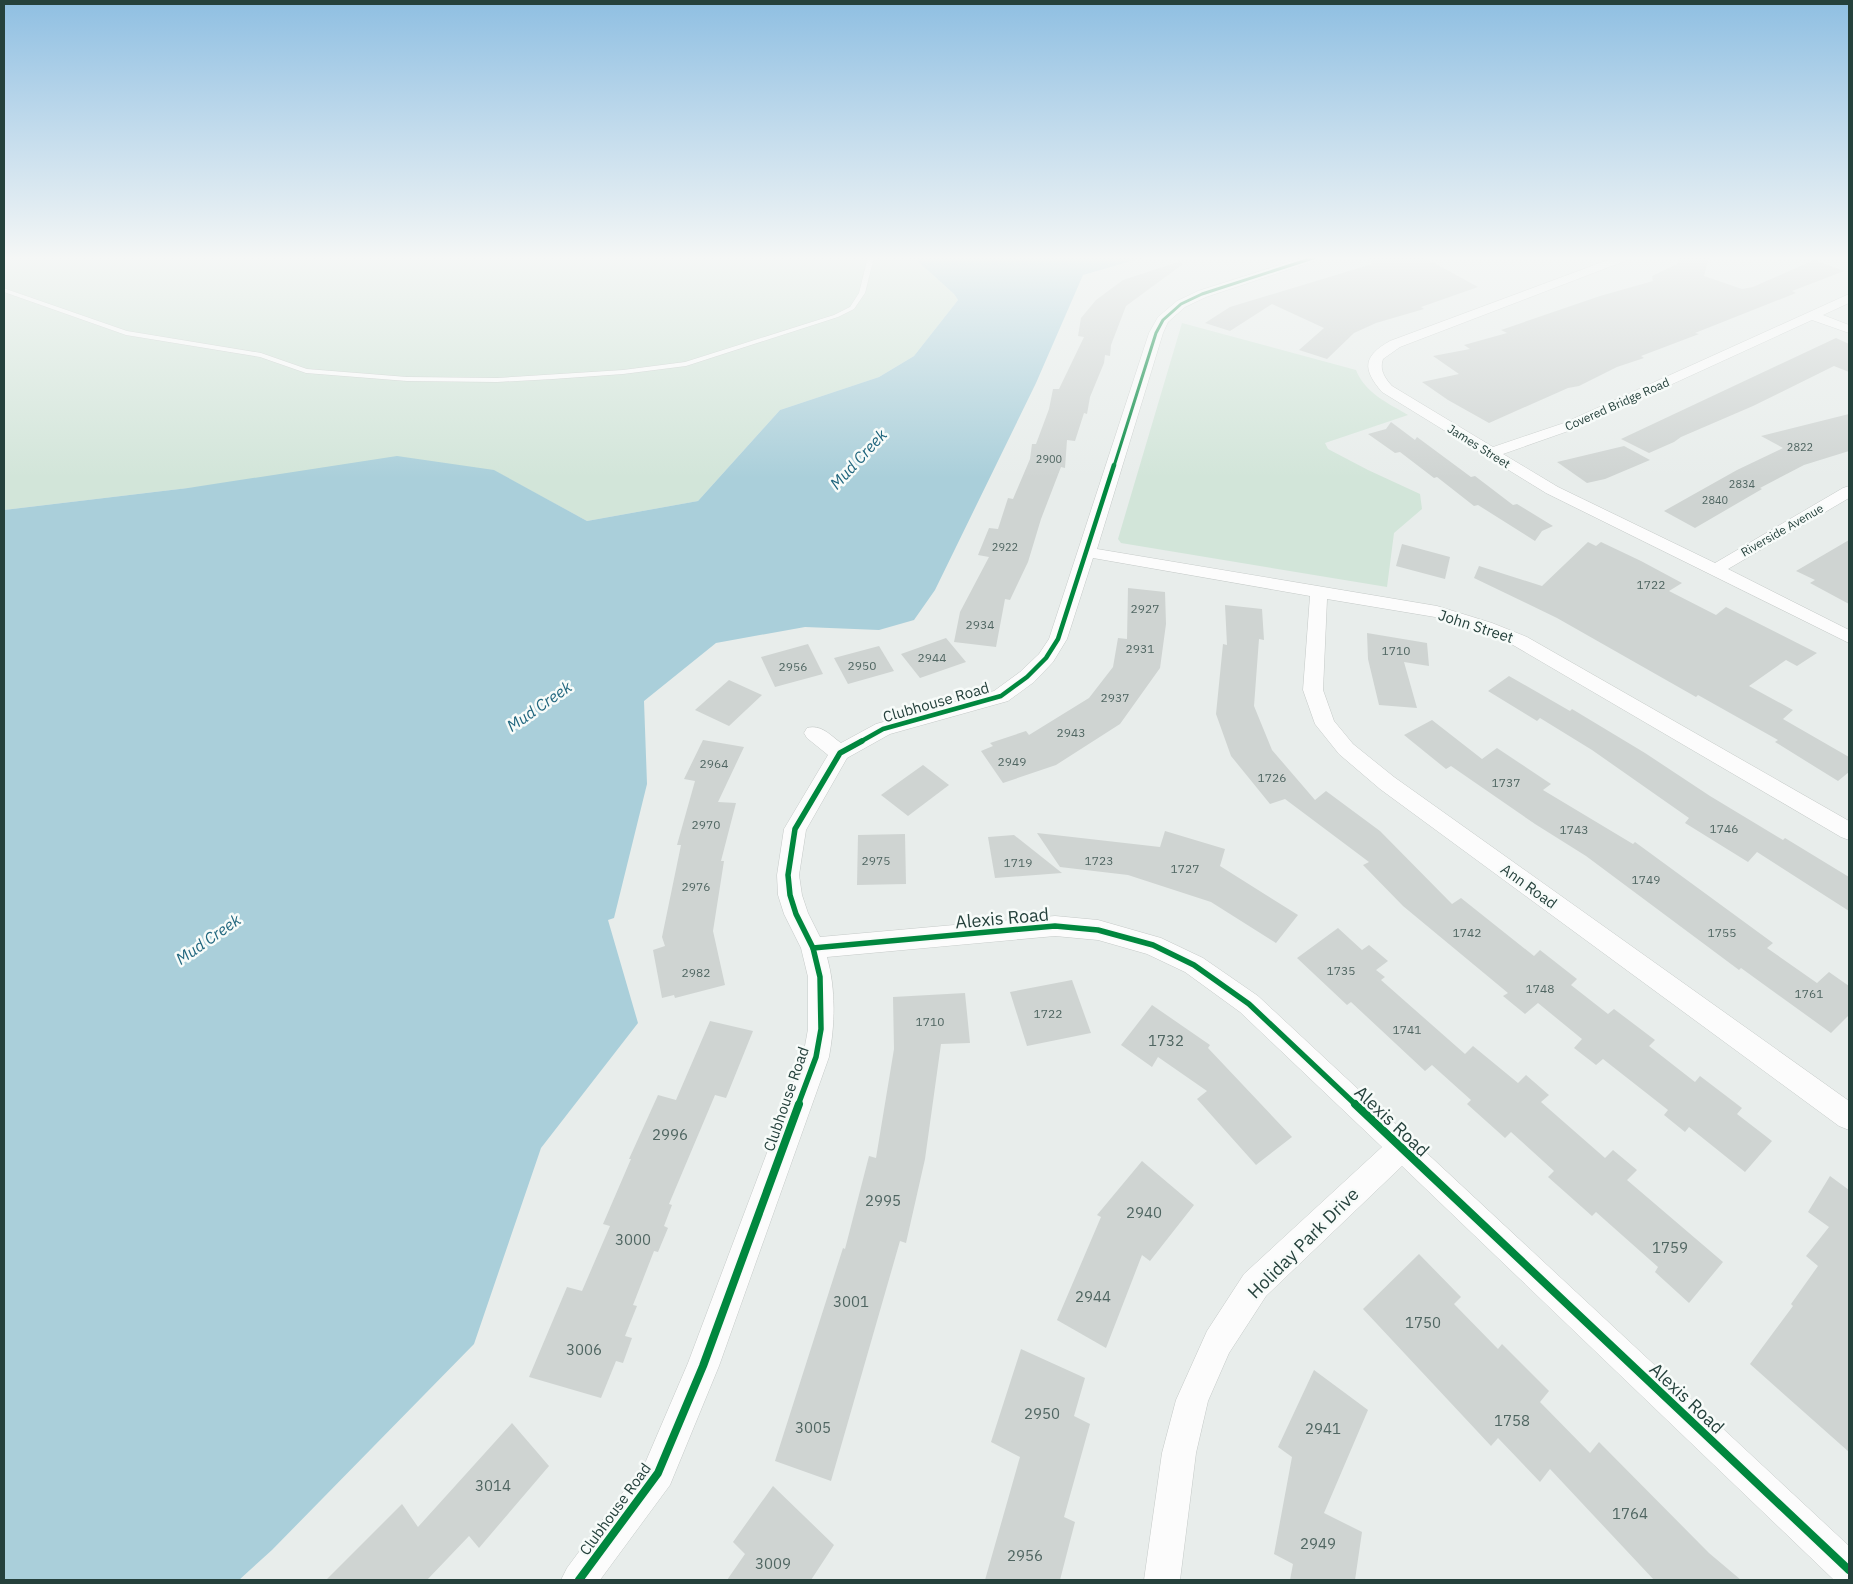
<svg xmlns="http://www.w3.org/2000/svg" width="1853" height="1584" font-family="'IBM Plex Sans',sans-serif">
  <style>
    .green { fill: #d2e5d9 }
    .water { fill: #aacfda }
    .building { fill: #cfd4d2 }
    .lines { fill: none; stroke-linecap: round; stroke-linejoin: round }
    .service-casing { stroke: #c5cac8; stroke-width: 1 }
    .minor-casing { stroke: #c5cac8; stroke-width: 1 }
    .service { fill: #fcfcfc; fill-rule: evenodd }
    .minor { fill: #fcfcfc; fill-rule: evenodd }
    .cycleway-far3-casing { stroke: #f7fbf9; stroke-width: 5 }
    .cycleway-far2-casing { stroke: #f7fbf9; stroke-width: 7 }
    .cycleway-far1-casing { stroke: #f7fbf9; stroke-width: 9 }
    .cycleway-casing { stroke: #f7fbf9; stroke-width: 11 }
    .cycleway-far3 { stroke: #00873e; stroke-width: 3 }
    .cycleway-far2 { stroke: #00873e; stroke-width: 4.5 }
    .cycleway-far1 { stroke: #00873e; stroke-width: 5.5 }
    .cycleway { stroke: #00873e; stroke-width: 8 }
    .labels { text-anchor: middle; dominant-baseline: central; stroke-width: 5; stroke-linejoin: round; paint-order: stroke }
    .far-number-label { font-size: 11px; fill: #506662 }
    .far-street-label { font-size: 12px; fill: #25413c; stroke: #f7fbf9 }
    .number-label { font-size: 12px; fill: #506662 }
    .street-label { font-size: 15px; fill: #25413c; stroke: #f7fbf9 }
    .near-number-label { font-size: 15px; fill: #506662 }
    .water-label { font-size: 16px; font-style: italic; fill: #1f657d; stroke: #f7fbf9 }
    .near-street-label { font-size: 18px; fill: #25413c; stroke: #f7fbf9 }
  </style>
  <rect width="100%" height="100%" fill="#e8edeb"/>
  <g class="green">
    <polygon points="4,257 913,257 954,294 958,300 914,356 879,377 780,410 698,501 587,521 493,470 188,488 4,510"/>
    <path d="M1182 323 1356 370C1365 393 1388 403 1408 415L1325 443 1328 449 1368 470 1420 494 1422 509 1394 533 1387 587 1121 543 1118 539Z"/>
  </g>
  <polygon class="water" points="913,257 1145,257 1083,275 1036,383 935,590 914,620 879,630 805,627 716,643 644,701 647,784 614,918 608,920 638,1023 541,1148 474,1344 272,1550 239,1580 4,1580 4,510 188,488 397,456 494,470 587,521 698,501 780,410 879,377 914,356 958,300 954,294"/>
  <g class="building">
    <polygon points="1370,257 1423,257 1478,287 1421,307 1424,309 1376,323 1354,333 1327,359 1299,350 1324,328 1272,304 1230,331 1205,323 1230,307 1372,264"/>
    <polygon points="1681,257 1709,257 1704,276 1742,289 1753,287 1814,260 1844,271 1792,291 1796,293 1695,333 1699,334 1641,356 1644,358 1617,367 1579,386 1568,388 1489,423 1448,400 1422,382 1459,374 1433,356 1470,349 1464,345 1507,333 1501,330 1600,296 1653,281 1652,276 1679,263"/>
    <polygon points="1181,261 1183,264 1126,306 1111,345 1110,356 1105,355 1104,363 1090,397 1087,414 1084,413 1075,441 1067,440 1065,468 1061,467 1041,519 1028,562 1010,600 1005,599 996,647 954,642 960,612 989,557 978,555 989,528 998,529 1008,498 1013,499 1030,459 1032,444 1036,444 1049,409 1053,389 1059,389 1084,337 1078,336 1081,318 1096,300 1123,280"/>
    <polygon points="1836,338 1849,344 1849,372 1834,366 1753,406 1681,437 1674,442 1649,453 1621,439"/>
    <polygon points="1849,414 1849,451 1804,465 1760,488 1762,489 1695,528 1664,511 1737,470 1783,448 1761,436"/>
    <polygon points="1391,422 1415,440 1417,437 1471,477 1475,476 1513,505 1517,504 1553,526 1542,531 1535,541 1478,505 1474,506 1437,477 1434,478 1400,452 1395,453 1368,434 1386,429"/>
    <polygon points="1624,446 1650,460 1605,479 1587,483 1557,462"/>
    <polygon points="1849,540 1849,604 1810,583 1815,580 1796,571"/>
    <polygon points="1588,542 1596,546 1601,542 1641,561 1682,583 1669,591 1716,615 1726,607 1817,653 1797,666 1786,660 1749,686 1793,710 1783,719 1849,757 1849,772 1838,781 1775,742 1778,740 1698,695 1696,697 1557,618 1474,578 1479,566 1542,586"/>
    <polygon points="1402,544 1450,557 1445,579 1396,566"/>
    <polygon points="1128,588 1165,592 1166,624 1160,668 1120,724 1056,765 1003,783 981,751 993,746 990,743 1026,731 1029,735 1089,698 1113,667 1118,638 1127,639"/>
    <polygon points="1225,605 1262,609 1264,640 1259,639 1254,706 1272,750 1315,800 1326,791 1380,831 1452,904 1461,898 1534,956 1540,950 1577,979 1571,985 1608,1014 1614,1009 1655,1040 1649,1046 1695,1082 1700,1076 1742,1108 1737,1114 1772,1141 1745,1172 1689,1127 1685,1132 1664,1115 1668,1110 1603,1059 1596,1065 1574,1048 1582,1039 1538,1003 1525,1014 1503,996 1508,993 1403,906 1363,865 1369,862 1285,799 1270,804 1231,756 1216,714 1223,644 1227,645"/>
    <polygon points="1367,633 1427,643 1429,666 1404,662 1417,708 1379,705 1368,659"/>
    <polygon points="946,638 966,662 920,678 901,654"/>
    <polygon points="808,644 823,674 775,687 761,657"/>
    <polygon points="879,646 894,671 848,684 834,658"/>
    <polygon points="1509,676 1570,711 1572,709 1645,753 1710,796 1783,840 1785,838 1849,877 1849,911 1757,852 1748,862 1685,823 1689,818 1592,750 1540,718 1537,721 1488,691"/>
    <polygon points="729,680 762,695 729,726 695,710"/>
    <polygon points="1432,720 1482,759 1497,748 1551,784 1543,790 1633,844 1635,842 1773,943 1767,948 1817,983 1829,972 1849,986 1849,1015 1831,1033 1741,968 1739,970 1586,856 1535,824 1451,766 1446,769 1404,735"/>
    <polygon points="703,740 744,747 718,802 736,803 721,861 724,861 713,931 725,985 675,998 674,995 662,998 653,950 665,946 662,937 681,845 677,845 695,781 684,779"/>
    <polygon points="923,765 949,785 908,816 881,795"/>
    <polygon points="1165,831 1225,849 1220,866 1298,915 1276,943 1211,902 1128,875 1060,867 1037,833 1160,847"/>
    <polygon points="905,834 906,884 857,885 858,835"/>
    <polygon points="1014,835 1062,873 995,878 988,837"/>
    <polygon points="1338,928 1362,950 1369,945 1388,961 1376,970 1385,977 1381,980 1465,1054 1473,1046 1518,1083 1526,1075 1549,1095 1541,1102 1605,1158 1613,1150 1637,1170 1627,1180 1723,1262 1689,1303 1655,1272 1658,1267 1596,1212 1592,1216 1548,1177 1554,1171 1511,1132 1505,1138 1467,1104 1471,1100 1432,1065 1425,1071 1351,1002 1347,1005 1297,958"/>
    <polygon points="1072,980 1091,1033 1027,1046 1010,992"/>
    <polygon points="965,993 970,1043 941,1044 925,1159 906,1243 900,1241 831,1481 775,1461 843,1248 845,1249 869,1156 876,1158 894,1049 893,997"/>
    <polygon points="1152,1005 1210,1045 1208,1048 1292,1137 1256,1165 1197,1099 1207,1091 1158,1057 1152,1067 1121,1045"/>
    <polygon points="710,1021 753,1031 726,1098 715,1095 669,1204 672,1205 664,1226 668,1228 658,1252 654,1251 633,1305 637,1306 625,1336 632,1338 623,1363 616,1361 601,1398 529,1377 567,1287 582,1291 610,1226 603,1224 631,1159 629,1159 658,1095 676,1100"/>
    <polygon points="1142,1161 1194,1205 1150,1261 1142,1255 1106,1348 1057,1320 1101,1217 1097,1215"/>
    <polygon points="1830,1176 1849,1190 1849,1452 1750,1364 1793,1306 1791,1304 1818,1266 1806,1256 1829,1227 1808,1212"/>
    <polygon points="1419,1254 1461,1297 1454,1304 1498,1349 1502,1344 1549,1391 1540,1402 1590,1453 1599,1442 1709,1553 1741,1580 1654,1580 1550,1469 1540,1482 1498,1438 1491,1446 1363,1309"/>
    <polygon points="1021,1349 1085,1378 1074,1416 1090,1424 1064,1517 1075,1522 1060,1580 985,1580 1020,1457 991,1442"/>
    <polygon points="1314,1370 1368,1410 1324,1513 1362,1532 1355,1580 1290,1580 1293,1564 1274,1554 1292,1457 1278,1447"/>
    <polygon points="512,1423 549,1466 479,1548 469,1536 427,1580 326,1580 402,1504 418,1527"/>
    <polygon points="773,1486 834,1545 811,1580 727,1580 745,1554 733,1542"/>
  </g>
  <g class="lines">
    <g class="service-casing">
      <polygon id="service" points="868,257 874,257 865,293 854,309 838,317 686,366 623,374 553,379 497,382 407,381 306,373 260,357 126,335 4,292 4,288 6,289 127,331 261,353 307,369 407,377 497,378 623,370 685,362 834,315 850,307 859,293"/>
    </g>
    <g class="minor-casing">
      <g id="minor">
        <path d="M1305 257H1322L1320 259 1206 297 1185 307 1168 322 1163 333 1097 549 1437 606 1492 623 1527 637 1849 821V840L1841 837 1513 645 1480 631 1435 617 1327 599 1323 690 1334 721 1353 744 1394 777 1849 1101V1130L1839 1126 1380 789 1339 754 1315 724 1303 690 1310 596 1093 558 1067 639 1053 662 1034 682 1008 701 890 734 847 758 806 830 799 875 802 895 808 913 820 937 1055 916 1098 920 1161 938 1203 958 1258 996 1849 1546V1580H1834L1402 1166 1266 1296 1229 1353 1208 1401 1196 1453 1180 1580H1144L1162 1453 1176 1400 1207 1331 1244 1274 1382 1147 1240 1012 1185 972 1147 954 1098 940 1055 936 827 957C836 990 835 1024 829 1057L719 1366 670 1485 600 1580H561L567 1568 646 1461 688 1363 803 1057 808 1029V977L801 948 784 914 778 895 777 875 784 829 828 755 807 738 804 733 807 728C821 724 830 735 841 743L876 724 994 691 1020 672 1039 654 1049 639 1149 333 1158 317 1177 301 1198 291Z"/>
        <path d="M1616 257H1632L1630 259 1400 347 1383 359C1379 370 1385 378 1392 386L1493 447 1564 423 1849 294V303L1823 315 1849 325V333L1812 320 1574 429 1503 454 1558 487 1715 563 1843 488 1849 486V498L1728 569 1849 630V643L1546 493 1382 392C1362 369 1363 356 1390 341Z"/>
      </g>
    </g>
    <use href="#service" class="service"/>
    <use href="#minor" class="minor"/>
    <g class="cycleway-far3-casing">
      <polyline id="cycleway-far3" points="1114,466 1156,333 1163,320 1181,304 1202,294 1316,257"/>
    </g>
    <g class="cycleway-far2-casing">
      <polyline id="cycleway-far2" points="860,742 883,729 1001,696 1027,677 1046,658 1058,639 1114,465"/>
    </g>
    <g class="cycleway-far1-casing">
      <g id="cycleway-far1">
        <polyline points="813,948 1055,926 1098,930 1153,945 1194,965 1249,1004 1356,1105"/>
        <polyline points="798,1105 816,1057 821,1029 820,977 813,948 796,914 790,895 788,875 795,829 840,753 862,741"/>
      </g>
    </g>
    <g class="cycleway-casing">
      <g id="cycleway">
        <polyline points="1355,1104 1849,1570"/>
        <polyline points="579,1580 658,1473 703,1366 799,1104"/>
      </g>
    </g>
    <use href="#cycleway-far3" class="cycleway-far3"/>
    <use href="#cycleway-far2" class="cycleway-far2"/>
    <use href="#cycleway-far1" class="cycleway-far1"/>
    <use href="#cycleway" class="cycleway"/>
  </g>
  <linearGradient id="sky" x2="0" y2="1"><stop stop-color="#8fbfe2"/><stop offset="0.54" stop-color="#f5f7f6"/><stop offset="1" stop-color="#f5f7f6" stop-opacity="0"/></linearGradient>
  <rect width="1853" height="478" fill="url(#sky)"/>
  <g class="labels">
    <g class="far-number-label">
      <text x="1800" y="447">2822</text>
      <text x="1049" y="459">2900</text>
      <text x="1742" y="484">2834</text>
      <text x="1715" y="500">2840</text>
      <text x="1005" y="547">2922</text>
    </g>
    <g class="far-street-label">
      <text transform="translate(1617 404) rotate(-24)">Covered Bridge Road</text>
      <text transform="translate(1479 446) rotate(32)">James Street</text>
      <text transform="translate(1782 530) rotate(-30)">Riverside Avenue</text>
    </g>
    <g class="number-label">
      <text x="1651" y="584">1722</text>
      <text x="1145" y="608">2927</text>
      <text x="980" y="624">2934</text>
      <text x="1140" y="648">2931</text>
      <text x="1396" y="650">1710</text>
      <text x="932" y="657">2944</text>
      <text x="862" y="665">2950</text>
      <text x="793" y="666">2956</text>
      <text x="1115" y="697">2937</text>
      <text x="1071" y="732">2943</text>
      <text x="1012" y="761">2949</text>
      <text x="714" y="763">2964</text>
      <text x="1272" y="777">1726</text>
      <text x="1506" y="782">1737</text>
      <text x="706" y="824">2970</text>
      <text x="1724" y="828">1746</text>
      <text x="1574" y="829">1743</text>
      <text x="876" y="860">2975</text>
      <text x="1099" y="860">1723</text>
      <text x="1018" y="862">1719</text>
      <text x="1185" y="868">1727</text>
      <text x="1646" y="879">1749</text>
      <text x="696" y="886">2976</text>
      <text x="1467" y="932">1742</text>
      <text x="1722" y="932">1755</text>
      <text x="1341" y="970">1735</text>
      <text x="696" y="972">2982</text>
      <text x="1540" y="988">1748</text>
      <text x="1809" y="993">1761</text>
      <text x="1048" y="1013">1722</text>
      <text x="930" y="1021">1710</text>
      <text x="1407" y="1029">1741</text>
    </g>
    <g class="street-label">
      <text transform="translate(1476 626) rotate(18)">John Street</text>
      <text transform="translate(936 702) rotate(-16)">Clubhouse Road</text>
      <text transform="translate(1529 886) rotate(36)">Ann Road</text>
      <text transform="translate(786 1099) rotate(-71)">Clubhouse Road</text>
      <text transform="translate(615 1509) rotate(-54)">Clubhouse Road</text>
    </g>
    <g class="near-number-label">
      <text x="1166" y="1040">1732</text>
      <text x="670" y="1134">2996</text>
      <text x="883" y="1200">2995</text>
      <text x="1144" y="1212">2940</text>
      <text x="633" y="1239">3000</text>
      <text x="1670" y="1247">1759</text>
      <text x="1093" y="1296">2944</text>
      <text x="851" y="1301">3001</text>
      <text x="1423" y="1322">1750</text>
      <text x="584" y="1349">3006</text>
      <text x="1042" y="1413">2950</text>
      <text x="1512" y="1420">1758</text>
      <text x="813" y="1427">3005</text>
      <text x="1323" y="1428">2941</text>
      <text x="493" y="1485">3014</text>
      <text x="1630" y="1513">1764</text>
      <text x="1318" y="1543">2949</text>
      <text x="1025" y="1555">2956</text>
      <text x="773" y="1563">3009</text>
    </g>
    <g class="water-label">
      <text transform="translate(858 459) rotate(-47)">Mud Creek</text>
      <text transform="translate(539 706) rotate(-35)">Mud Creek</text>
      <text transform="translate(208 939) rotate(-35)">Mud Creek</text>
    </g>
    <g class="near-street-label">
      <text transform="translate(1002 918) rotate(-5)">Alexis Road</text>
      <text transform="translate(1392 1121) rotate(43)">Alexis Road</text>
      <text transform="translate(1303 1243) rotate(-45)">Holiday Park Drive</text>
      <text transform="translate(1687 1398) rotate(43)">Alexis Road</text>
    </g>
  </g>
  <rect width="1853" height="1584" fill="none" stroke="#25413c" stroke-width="10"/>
</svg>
